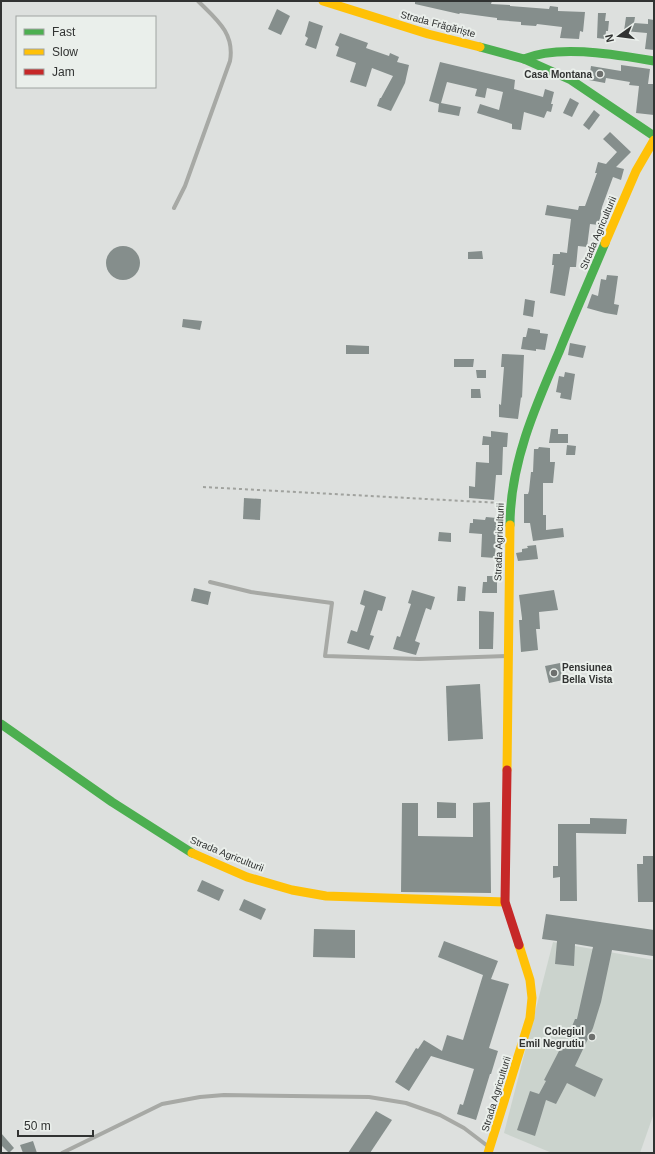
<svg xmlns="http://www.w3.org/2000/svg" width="655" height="1154" font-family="Helvetica,sans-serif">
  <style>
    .built { fill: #cbd3cd }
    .building { fill: #858e8c }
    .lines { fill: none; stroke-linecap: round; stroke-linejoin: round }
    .path { stroke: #a0a29e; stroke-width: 2; stroke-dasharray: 3 3; stroke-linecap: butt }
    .lane { stroke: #a7a9a5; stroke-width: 4 }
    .fast { stroke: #4caf50; stroke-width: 9 }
    .slow { stroke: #ffc107; stroke-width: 9 }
    .jam { stroke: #c62828; stroke-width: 9 }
    .poi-dot { fill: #6d706e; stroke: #eaefeb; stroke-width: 1.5 }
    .labels { text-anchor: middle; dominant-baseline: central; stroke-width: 4; stroke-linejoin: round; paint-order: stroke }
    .street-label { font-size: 10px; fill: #313332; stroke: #eaefeb }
    .poi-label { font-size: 10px; font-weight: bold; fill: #313332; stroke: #eaefeb; text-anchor: end }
  </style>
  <rect width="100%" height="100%" fill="#dde0de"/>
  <polygon class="built" points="553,942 654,960 654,1113 640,1153 552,1153 504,1133"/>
  <g class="building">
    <polygon points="415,1 492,1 491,4 510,5 510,6 549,9 550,6 558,7 558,11 585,12 583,32 580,31 579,39 560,38 562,27 537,24 536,26 521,25 521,22 497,20 497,18 460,13 459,14 415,4"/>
    <polygon points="277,9 290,16 281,35 268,29"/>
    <polygon points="598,13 606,13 605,21 609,21 608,31 606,31 605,39 597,38"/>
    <polygon points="626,17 635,17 634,23 648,24 648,19 654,20 654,50 645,49 647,33 624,31"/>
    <polygon points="309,21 323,26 316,49 305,45 308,38 305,36"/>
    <polygon points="340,33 368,43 366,48 389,56 390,53 399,57 397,62 409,65 405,83 391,111 377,106 380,98 381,98 393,76 372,68 366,87 350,82 356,63 336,56 339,47 335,45"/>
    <polygon points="440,62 515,80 514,89 543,97 545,89 554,92 551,104 553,104 551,112 547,111 544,118 524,112 521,130 512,129 512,124 477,113 480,104 499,110 503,92 487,88 485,98 475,96 477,89 447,82 441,103 461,107 459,116 438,112 439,104 429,101"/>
    <polygon points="621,65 650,69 648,84 654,84 654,115 636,113 639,86 629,85 630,82 606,78 605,83 589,80 591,66 621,71"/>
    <polygon points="570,98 579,103 572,117 563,113"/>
    <polygon points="594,110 600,115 589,130 583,125"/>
    <polygon points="610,132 631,152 616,167 624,169 621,180 613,177 602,207 599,225 590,224 587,247 578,246 576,267 570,267 565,296 550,293 554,265 552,265 553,254 560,254 560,252 567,253 571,219 545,215 547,205 578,210 579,206 585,206 597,173 595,173 598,162 606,164 617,152 603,139"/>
    <circle cx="123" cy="263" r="17"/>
    <polygon points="482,251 483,259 468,259 468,252"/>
    <polygon points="607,275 618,276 614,304 619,305 617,315 605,313 587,308 592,294 598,296 601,279 606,280"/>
    <polygon points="525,299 535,301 533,317 523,315"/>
    <polygon points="183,319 202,321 200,330 182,327"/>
    <polygon points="528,328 540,330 540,333 548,334 545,350 536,349 536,351 521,349 523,337 526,337"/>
    <polygon points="570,343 586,346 583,358 568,355"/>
    <polygon points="346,345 369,346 369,354 346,354"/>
    <polygon points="502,354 524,355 522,398 521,397 518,419 499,417 499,404 501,405 504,367 501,367"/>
    <polygon points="454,359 474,359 473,367 454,367"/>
    <polygon points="476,370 486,370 486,378 477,378"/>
    <polygon points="565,372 575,374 571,400 560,398 561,393 556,392 559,376 564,377"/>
    <polygon points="471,389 480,389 481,398 471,398"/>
    <polygon points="551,429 558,429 558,434 568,434 568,443 549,443"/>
    <polygon points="491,431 508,433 507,447 503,447 502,475 496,475 494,500 469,498 469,486 475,487 476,462 489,463 489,445 482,445 483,436 491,437"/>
    <polygon points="567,445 576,446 575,455 566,455"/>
    <polygon points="539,447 550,448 550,462 555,462 553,483 543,483 543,515 546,515 546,530 563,528 564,537 533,541 530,523 524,523 524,494 528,494 529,491 531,472 533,472 534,449 538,449"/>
    <polygon points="244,498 261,499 260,520 243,519"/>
    <polygon points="486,517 497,518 495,558 481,557 482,534 469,533 470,523 473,523 473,519 485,520"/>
    <polygon points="439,532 451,533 451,542 438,541"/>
    <polygon points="536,545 538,559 518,561 516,553 522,552 522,549 528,548 527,546"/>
    <polygon points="487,576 497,576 497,593 482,593 483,582 487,582"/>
    <polygon points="458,586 466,587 465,601 457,601"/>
    <polygon points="194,588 211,592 208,605 191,601"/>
    <polygon points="364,590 386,597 382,611 378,610 370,635 374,636 369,650 347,643 351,630 357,632 365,606 360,604"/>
    <polygon points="412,590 435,597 431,610 426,608 415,641 420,643 416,655 393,649 397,636 400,637 411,604 408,603"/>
    <polygon points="554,590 558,610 539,612 540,629 536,629 538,650 521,652 519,620 522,620 522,618 519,595"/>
    <polygon points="479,611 494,612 493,649 479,649"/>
    <polygon points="560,663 563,680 549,683 545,666"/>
    <polygon points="480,684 483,739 448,741 446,686"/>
    <polygon points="437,802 456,803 456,818 437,818"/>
    <polygon points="490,802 491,893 401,892 402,803 418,803 418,836 473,837 473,803"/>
    <polygon points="590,818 627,819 626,834 576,833 577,901 560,901 560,877 553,878 553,866 558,866 558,824 590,824"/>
    <polygon points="643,856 654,856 654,902 638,902 637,864 643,864"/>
    <polygon points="202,880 224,890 219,901 197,891"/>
    <polygon points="244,899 266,909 261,920 239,910"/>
    <polygon points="546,914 654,930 654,952 653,956 612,950 601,1002 593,1028 575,1066 603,1079 595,1097 567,1083 556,1104 546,1100 535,1136 517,1130 530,1091 539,1094 546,1081 544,1080 560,1049 562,1051 575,1019 577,1019 593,947 575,944 574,966 555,964 557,941 542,939"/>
    <polygon points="314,929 355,930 355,958 313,957"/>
    <polygon points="444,941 498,961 491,979 509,984 489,1048 498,1051 491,1074 490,1074 476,1120 457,1114 460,1104 463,1105 474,1069 431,1056 409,1091 395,1082 416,1048 418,1049 424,1040 442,1051 447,1035 463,1040 483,975 438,957"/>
    <polygon points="376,1111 392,1120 370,1153 348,1153"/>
    <polygon points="1,1133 14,1148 9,1153 1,1145"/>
    <polygon points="33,1141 37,1153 23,1153 20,1145"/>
  </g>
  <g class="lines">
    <polyline class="path" points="203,487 501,503"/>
    <g class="lane">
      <path d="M174 208 185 186 230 61C235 33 216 19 198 1"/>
      <polyline points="210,582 251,592 332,603 325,656 419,659 507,656"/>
      <polyline points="62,1153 162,1104 200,1097 224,1095 369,1097 406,1103 440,1115 464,1128 489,1147"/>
    </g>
    <g class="fast">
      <polyline points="480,47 524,59 571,80 654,136"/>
      <path d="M524 59C559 44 617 55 654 61"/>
      <path d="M510 525C510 464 535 407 559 352 574 315 590 279 605 243"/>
      <polyline points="1,724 112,802 192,853"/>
    </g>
    <g class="slow">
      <polyline points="323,1 428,34 480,47"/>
      <polyline points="605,243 636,171 654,140"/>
      <polyline points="507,770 510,525"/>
      <polyline points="192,853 247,877 292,890 326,896 505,902"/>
      <polyline points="488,1153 530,1018 532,998 530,980 519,945"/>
    </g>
    <polyline class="jam" points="507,770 505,902 519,945"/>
  </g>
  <g class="poi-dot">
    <circle cx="600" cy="74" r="4"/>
    <circle cx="554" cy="673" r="4"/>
    <circle cx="592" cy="1037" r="4"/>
  </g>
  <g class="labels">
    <g class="street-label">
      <text transform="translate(438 24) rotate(15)">Strada Frăgăriște</text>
      <text transform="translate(598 233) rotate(-67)">Strada Agriculturii</text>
      <text transform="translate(499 542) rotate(-88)">Strada Agriculturii</text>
      <text transform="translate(227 854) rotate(22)">Strada Agriculturii</text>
      <text transform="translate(496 1094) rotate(-73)">Strada Agriculturii</text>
    </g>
    <g class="poi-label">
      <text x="592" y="74">Casa Montana</text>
      <text x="562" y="667" text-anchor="start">Pensiunea<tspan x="562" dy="12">Bella Vista</tspan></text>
      <text x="584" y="1031">Colegiul<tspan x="584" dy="12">Emil Negrutiu</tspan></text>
    </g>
  </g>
  <rect width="655" height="1154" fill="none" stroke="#313332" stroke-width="4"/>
  <rect x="16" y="16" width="140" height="72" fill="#eaefeb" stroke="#a0a4a1"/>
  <rect x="24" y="29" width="20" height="6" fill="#4caf50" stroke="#a0a4a1"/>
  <text x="52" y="36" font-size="12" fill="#313332">Fast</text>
  <rect x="24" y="49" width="20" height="6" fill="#ffc107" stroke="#a0a4a1"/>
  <text x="52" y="56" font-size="12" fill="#313332">Slow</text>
  <rect x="24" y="69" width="20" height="6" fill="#c62828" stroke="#a0a4a1"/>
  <text x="52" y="76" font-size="12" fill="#313332">Jam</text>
  <g transform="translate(619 36) rotate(256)" stroke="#eaefeb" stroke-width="3" paint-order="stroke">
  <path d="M0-3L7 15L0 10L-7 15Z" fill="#313332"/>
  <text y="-6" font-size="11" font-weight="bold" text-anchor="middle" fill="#313332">N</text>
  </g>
  <path d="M18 1130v6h75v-6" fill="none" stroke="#313332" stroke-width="2"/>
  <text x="24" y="1130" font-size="12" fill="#313332" stroke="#eaefeb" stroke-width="3" paint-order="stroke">50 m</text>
</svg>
